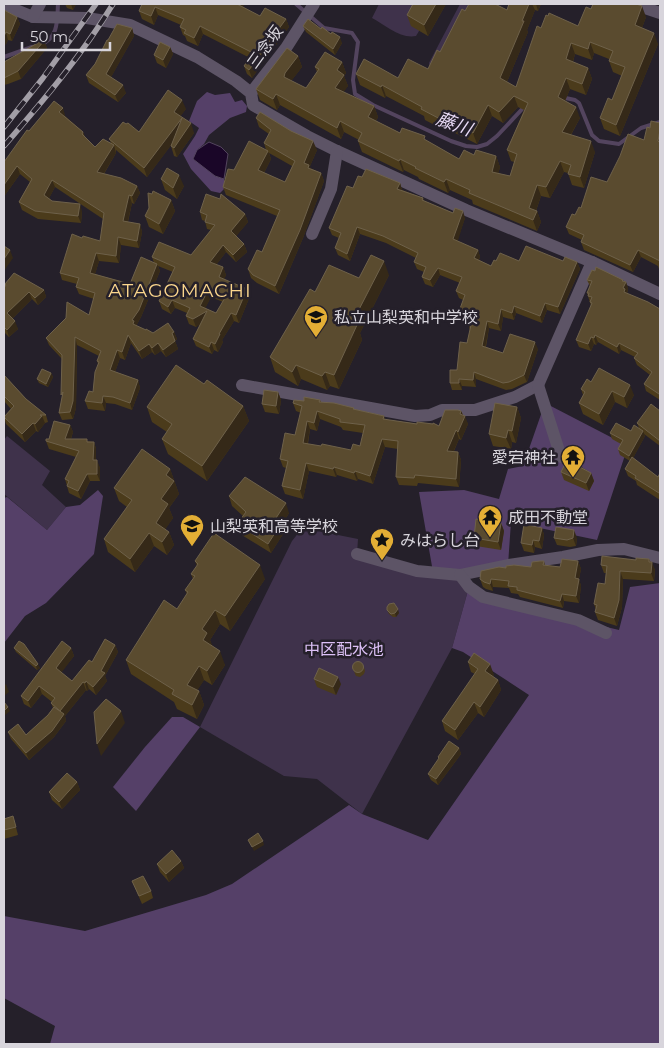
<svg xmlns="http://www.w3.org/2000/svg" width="664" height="1048" font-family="Montserrat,'Noto Sans JP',sans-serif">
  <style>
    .green { fill: #3f324b }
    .forest { fill: #554068 }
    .water { fill: #1a0628; stroke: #53445e }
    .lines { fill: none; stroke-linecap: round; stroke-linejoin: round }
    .stream { stroke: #53445e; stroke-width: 4 }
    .minor { stroke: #5d5466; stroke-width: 12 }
    .rail-casing { stroke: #a29ea6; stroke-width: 5.5 }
    .rail { stroke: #25202a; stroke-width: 4; stroke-dasharray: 11; stroke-linecap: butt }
    .wall { fill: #4b3b1b; fill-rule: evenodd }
    .shaded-wall { fill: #352918 }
    .building { fill: #5a4b2f; stroke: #6e614a; fill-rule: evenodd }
    .labels { text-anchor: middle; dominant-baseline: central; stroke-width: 5; stroke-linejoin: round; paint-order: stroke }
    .street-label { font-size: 16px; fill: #d8d5dc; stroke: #25202a }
    .poi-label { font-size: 16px; fill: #d8d5dc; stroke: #25202a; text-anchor: start }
    .park-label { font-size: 16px; fill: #dcc0f6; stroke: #25202a }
    .water-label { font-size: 18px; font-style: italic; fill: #e9dbf7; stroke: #25202a }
    .quarter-label { font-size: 19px; letter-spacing: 1px; fill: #fbd68d; stroke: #25202a }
  </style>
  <rect width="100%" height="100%" fill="#25202a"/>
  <g class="green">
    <path d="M379 4H423L419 31 416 36C400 39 385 25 372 18Z"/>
    <polygon points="460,4 479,4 430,70 429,63"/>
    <polygon points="7,436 50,471 42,485 66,507 47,530 4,494 4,440"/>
    <polygon points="304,526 323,532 358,539 357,554 460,575 469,587 452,648 362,814 317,779 284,776 200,727 292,541"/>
  </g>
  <g class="forest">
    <polygon points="207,92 215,95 230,93 235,102 242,100 247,106 246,112 230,118 209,135 204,144 197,150 215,176 224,179 225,188 220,193 211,191 191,169 183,154 195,136 199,128 189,121 197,101"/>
    <polygon points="545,403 628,446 597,540 511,522 508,565 433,572 419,492 464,490 499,499 508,469 523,466"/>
    <polygon points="98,490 103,496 94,554 46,603 25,616 4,643 4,498 7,497 47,530 66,507 80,505"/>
    <polygon points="660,583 660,1044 50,1044 55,1026 4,998 4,916 85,931 206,895 232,884 349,805 362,814 428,840 529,695 463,652 452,648 469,587 483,597 619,630 630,587"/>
    <polygon points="172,717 183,717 200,727 136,811 113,787 145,747"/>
  </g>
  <polygon class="water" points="209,142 221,147 228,154 224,179 215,176 193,159 197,150"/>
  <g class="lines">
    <g class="stream">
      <polyline points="296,4 324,28 352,33 358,42 353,80 355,94 373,105 451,141 466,146 477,147 487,144 497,136 525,106"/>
      <path d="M41 44C59 38 57 19 58 4"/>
      <polyline points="4,57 32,47"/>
      <polyline points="561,97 575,100 579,103 592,135 599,141 619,144 641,128 660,122"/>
    </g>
    <g class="minor">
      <polyline points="633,4 660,13"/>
      <polyline points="4,5 33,17 87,18 130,25 197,57 236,81 251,93 253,105 307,136 337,151 466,210 592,262 660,294"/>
      <polyline points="33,17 40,4"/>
      <polyline points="251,93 286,48 314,4"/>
      <polyline points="312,234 331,189 337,151"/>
      <polyline points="242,385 415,416 430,415 442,410 475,410 515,397 538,385 592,262"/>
      <polyline points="538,385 561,457"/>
      <polyline points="357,554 417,571 460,575 508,565 563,557 598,550 624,549 660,558"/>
      <polyline points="460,575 469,587 483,597 578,620 606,633"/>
    </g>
    <g class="rail-casing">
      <g id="rail">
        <polyline points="4,127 43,78 96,4"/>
        <path d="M4 146C43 101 82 55 113 4"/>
      </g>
    </g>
    <use href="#rail" class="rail"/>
  </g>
  <g class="wall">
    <polygon points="65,4 76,4 73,10 67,8"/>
    <polygon points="142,4 243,7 260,16 286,19 289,27 252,78 247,74 244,66 250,58 203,34 198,46 187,41 185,36 183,35 180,27 181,25 158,15 154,25 142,19 139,11"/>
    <polygon points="446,4 428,36 411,26 407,15"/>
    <polygon points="509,4 541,4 538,11 535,10 527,30 528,32 507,82 516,87 541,28 578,26 591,9 646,17 642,28 658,44 620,136 604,129 600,118 612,100 622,76 613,72 609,61 609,59 594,53 592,60 575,54 573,62 588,68 592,79 586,95 570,89 565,101 580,118 571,135 595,152 584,188 572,185 568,173 564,172 550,198 541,196 536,211 537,211 541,222 537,231 473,204 472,200 450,190 448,193 419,179 418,177 404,170 403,172 362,152 358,141 359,140 344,132 341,139 280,105 277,110 260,100 256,89 298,56 302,67 291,81 306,88 317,72 315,67 342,62 346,73 344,76 348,86 343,92 374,106 378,117 376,121 400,133 427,141 459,159 474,155 496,156 500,167 498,174 510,176 514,162 511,161 507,150 524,110 518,107 503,123 492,116 477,144 447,129 446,131 425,120 424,116 386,96 385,98 360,85 356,74 398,78 428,69 440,52 465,11 507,10"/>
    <polygon points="4,10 17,17 20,24 12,41 8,40 6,44 4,45"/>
    <polygon points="303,26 321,29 331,34 342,43 335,55 306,32"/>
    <polygon points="132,28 134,36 111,77 126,93 118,102 89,83 86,75 95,64 108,40"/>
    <polygon points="44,41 47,48 21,79 8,84 4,85 4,62"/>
    <polygon points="170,47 173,54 166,68 157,63 154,55"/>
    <path d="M186 109 180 116 194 133 177 157 174 156 171 146V145L147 177 116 150V153L104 174 137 186 140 193 134 204 132 203 128 222 140 224 142 232 139 248 121 245 119 263 99 261 95 274 130 284 154 263 152 257 191 255 211 230 207 229 205 221 202 220 200 212 245 214 248 222 236 236 244 244 247 252 236 262 226 252 216 265 223 267 226 275 224 279 247 289 250 296 239 323 234 321 222 340 223 342 218 352 214 350 212 354 196 346 193 339 200 324 196 327 189 324 186 316 187 313 175 308 171 314 162 309 159 301 173 272 158 266 160 271 141 317 136 326 153 333 174 332 177 339 175 341 178 349 166 357 161 351 155 355 152 352 142 359 131 343 125 360 120 358 115 372 138 380 140 388 132 410 115 404 106 403 105 411 88 409 85 401 93 392 98 364 97 361 99 356 77 345 76 408 73 419 62 420 59 413 62 398V359L49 345 46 338 89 315 94 299 79 294 76 287 77 284 62 280 60 273 82 238 100 241 103 219 55 187 49 198 52 201 82 211 81 223 38 219 22 210 19 202 30 182 20 174 5 195 4 194V162L29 131 65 115V116L83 132 85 137 95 147 111 143 109 139 126 124 139 132ZM211 297 223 302 216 313 205 308Z"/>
    <path d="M256 118 317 150 310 166V168L321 173 324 181 303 238 279 294 257 283 251 278 248 269 262 252 277 216 226 195 223 187 234 170 266 150 264 143 269 134 259 127ZM269 153 292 166 285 182 264 173 271 159Z"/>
    <polygon points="660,123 660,272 658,266 641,257 633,272 584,250 581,242 582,240 569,234 566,227 581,208 607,182 644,140 650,128"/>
    <polygon points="362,177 400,183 402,190 423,198 424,201 465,218 457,241 478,250 480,257 479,260 491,266 496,261 563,261 577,262 580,269 560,314 547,310 542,323 516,313 514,320 503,317 501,331 489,328 486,347 503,353 538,349 527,382 512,389 506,390 476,379 476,387 462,386 462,390 452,390 450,383 457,370 467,343 470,330 468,324 461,321 458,314 463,300 459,298 456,291 460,283 440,275 433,287 425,284 422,277 424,272 417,269 414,262 416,258 386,243 360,234 350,261 338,255 335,248 339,238 332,235 329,228 353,188"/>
    <polygon points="161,179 184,186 177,199 165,190"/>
    <polygon points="171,200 175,211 163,234 149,227 145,216 149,208"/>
    <polygon points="389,275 360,333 362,340 339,389 330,386 327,390 301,379 298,386 275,372 270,357 315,292 359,278"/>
    <polygon points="587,280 623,280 623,281 626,282 628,289 627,294 660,309 660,400 646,391 644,384 650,375 637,365 634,358 635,357 621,350 619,354 598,342 596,345 594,344 591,351 579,347 576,340 591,306 587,293 590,286"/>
    <polygon points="5,284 44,290 46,297 38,305 32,299 12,319 18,329 9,337 4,332 4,288 5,286"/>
    <polygon points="51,373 53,377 48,387 39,383 37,379"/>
    <polygon points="4,375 26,399 46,415 48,422 45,423 38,432 36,431 25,442 6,424 4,417 11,409 4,401"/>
    <polygon points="591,382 634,395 627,408 615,402 603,425 583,414 579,403 583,395 581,389"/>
    <polygon points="204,384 243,406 249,421 207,481 168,454 162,439 167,432 152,422 147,407"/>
    <polygon points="278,392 281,400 279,414 265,412 262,404"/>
    <path d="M320 400 321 402 384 416 385 420 439 426 461 411 468 424 461 440 459 439 454 451 458 452 461 460 459 487 418 483 417 486 399 485 396 477 398 449 385 447 373 484 358 479 357 481 337 475 336 477 309 471 303 499 285 494 282 486 286 468 283 467 280 459 295 435 301 413 296 411 293 403 304 401ZM320 419 341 427 343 430 363 433 360 446 351 450 321 446 308 444 310 429 317 431Z"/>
    <polygon points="517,407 521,418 516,443 512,442 511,449 493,446 489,434"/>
    <polygon points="660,411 660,446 644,434 645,436 633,458 658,477 660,473 660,500 637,485 636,481 628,476 625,469 630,461 620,455 618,449 621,444 612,439 610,433 631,431 639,428 637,423"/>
    <polygon points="70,425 73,432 71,439 94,442 96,449 96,460 100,468 100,481 90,481 81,499 69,493 65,479 76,457 49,449 46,441"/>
    <polygon points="583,468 591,473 594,481 589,491 564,480 561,472"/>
    <polygon points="170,469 179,494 169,508 173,518 165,529 169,532 174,545 167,555 154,546 135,572 108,552 104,539 127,507 119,501 114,488"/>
    <polygon points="229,496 289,513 281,527 283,534 271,553 240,534 237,524 243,516 232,506"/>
    <polygon points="501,523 504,531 501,550 476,546 474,538"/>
    <polygon points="542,528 544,535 542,549 535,547 534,553 524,551 521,543"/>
    <polygon points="554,538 577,538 576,546 570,547 557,545"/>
    <polygon points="649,559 655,570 654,581 623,579 622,607 617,626 598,620 595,612 596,610 594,604 605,584 606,573 604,573 601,565 636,560"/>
    <polygon points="195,561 265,579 230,631 220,624 210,640 212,646 225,665 212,685 204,680 197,690 199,691 204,705 197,719 177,709 174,702 131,674 126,660 177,609 187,594 185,590 193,579 191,574 197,566"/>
    <polygon points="544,561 545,565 560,567 578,561 581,569 579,579 581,586 579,603 564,601 563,608 520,597 518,594 511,593 509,588 493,587 493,591 486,589 483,587 480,579 506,568 531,567"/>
    <polygon points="387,610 399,613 396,617 393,617 389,614"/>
    <polygon points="115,645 118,652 105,676 107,681 96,695 89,689 87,691 86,690 65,716 66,721 54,737 29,760 11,739 8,732 26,735 48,715 53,708 51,703 52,702 42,694 31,708 24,704 21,696 71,648 74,656 61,672 72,681 92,662"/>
    <polygon points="14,648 40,668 37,670 16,652"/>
    <polygon points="468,662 494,675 492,676 498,680 501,690 484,717 478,713 458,740 445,731 442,721 475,674 471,672"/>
    <polygon points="352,667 364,667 365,671 364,674 360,677 356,676"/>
    <polygon points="314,679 341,684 336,695 317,687"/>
    <polygon points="459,748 461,754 438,785 431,780 428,774 439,759 438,757"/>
    <polygon points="77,782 80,790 62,809 52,800 49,792"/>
    <polygon points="13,816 18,835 4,839 4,819"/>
    <polygon points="181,861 184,868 169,882 160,872 157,864"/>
    <polygon points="132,881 151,891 153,898 142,904"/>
  </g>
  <g class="shaded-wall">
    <polygon points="71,4 76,4 73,10"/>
    <polygon points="237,4 245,4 240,13"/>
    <polygon points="436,4 446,4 428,36 424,25"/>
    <polygon points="529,4 532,4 535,10 527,30 528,32 504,89 500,78"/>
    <polygon points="536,4 541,4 538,11"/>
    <polygon points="642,6 646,17 639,36 635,25"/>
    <polygon points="155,7 158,15 154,25 151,16"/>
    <polygon points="17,17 20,24 12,41 10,34"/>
    <polygon points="286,19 289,27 252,78 249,70"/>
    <polygon points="200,26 203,34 198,46 194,38"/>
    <polygon points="132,28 134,36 109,81 106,74"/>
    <polygon points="6,32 8,40 6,44 4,45 4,36"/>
    <polygon points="654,33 658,44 620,136 616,125"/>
    <polygon points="340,37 342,43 335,55 333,49"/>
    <polygon points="44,41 47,48 21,79 18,71"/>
    <polygon points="590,42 594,53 592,60 588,49"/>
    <polygon points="571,43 575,54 570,70 566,59"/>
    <polygon points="170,47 173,54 166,68 163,60"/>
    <polygon points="298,56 302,67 289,84 284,77 285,73"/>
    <polygon points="342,62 346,73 344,76 348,86 339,99 335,88 337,70"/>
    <polygon points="588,68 592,79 586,95 582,84"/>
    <polygon points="566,78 570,89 562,108 558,97"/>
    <polygon points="123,85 126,93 118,102 115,95"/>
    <polygon points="382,85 386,96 385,98 381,87"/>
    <polygon points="276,94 280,105 277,110 273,99"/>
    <polygon points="514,96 518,107 503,123 499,112"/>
    <polygon points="182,100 186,109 177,121 174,112"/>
    <polygon points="488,105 492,116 477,144 473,133"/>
    <polygon points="374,106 378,117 372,128 368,117"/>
    <polygon points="576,107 580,118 566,143 562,132"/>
    <polygon points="63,108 65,115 62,119 59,112"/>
    <polygon points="182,118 185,127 147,177 144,168"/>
    <polygon points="443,118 447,129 446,131 442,120"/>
    <polygon points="340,121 344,132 341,139 337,128"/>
    <polygon points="191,123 194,133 177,157 174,148"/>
    <polygon points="660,130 660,148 658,141"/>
    <polygon points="313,141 317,150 310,166 312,174 304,163"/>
    <polygon points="591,141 595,152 584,188 580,177"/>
    <polygon points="114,145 116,153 100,180 97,172"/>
    <polygon points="268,151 271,159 261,179 258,170"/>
    <polygon points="496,156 500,167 496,183 492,172"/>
    <polygon points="400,159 404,170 403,172 399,161"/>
    <polygon points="560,161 564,172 550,198 546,187"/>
    <polygon points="17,166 20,174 5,195 4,192 4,185"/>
    <polygon points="321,173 324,181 303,238 279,294 275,286"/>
    <polygon points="179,175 184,186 177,199 173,188"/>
    <polygon points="446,179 450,190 448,193 444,182"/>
    <polygon points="52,180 55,187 47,202 44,195"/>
    <polygon points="400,183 402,190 400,196 397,189"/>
    <polygon points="537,185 541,196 533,219 529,208"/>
    <polygon points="137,186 140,193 134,204 132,196"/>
    <polygon points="129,195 132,203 126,229 123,221"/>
    <polygon points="171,200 175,211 163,234 159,224"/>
    <polygon points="80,204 82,211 81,223 78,216"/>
    <polygon points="463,211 465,218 456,247 453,239"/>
    <polygon points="537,211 541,222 537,231 533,220"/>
    <polygon points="245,214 248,222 234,239 231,231"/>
    <polygon points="140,224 142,232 139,248 137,241"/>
    <polygon points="357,227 360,234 350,261 347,254"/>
    <polygon points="118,237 121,245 119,263 116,256"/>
    <polygon points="244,244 247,252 236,262 233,255"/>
    <polygon points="223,245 226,252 213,269 210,262"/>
    <polygon points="10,250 13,258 4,271 4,259"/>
    <polygon points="478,250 480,257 476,265 474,258"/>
    <polygon points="638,250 641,257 633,272 630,265"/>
    <polygon points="96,253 99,261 93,281 90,273"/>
    <polygon points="384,261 389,275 360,333 362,340 339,389 334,375 352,323"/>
    <polygon points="577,262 580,269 560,314 558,307"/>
    <polygon points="157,264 160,271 141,317 136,326 133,324 132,320"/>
    <polygon points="223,267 226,275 222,285 219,277"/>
    <polygon points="438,268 440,275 433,287 430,280"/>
    <polygon points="623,280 625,285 626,282 628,289 627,293 628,296 626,299 623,288 622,281"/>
    <polygon points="247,289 250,296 239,323 236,315"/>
    <polygon points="44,290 46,297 38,305 35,298"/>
    <polygon points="208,290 211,297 203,313 207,311 210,318 196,327 193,319"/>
    <polygon points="29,292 32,299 10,321 7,313"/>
    <polygon points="172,300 175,308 171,314 168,307"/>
    <polygon points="545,303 547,310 542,323 540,316"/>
    <polygon points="514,306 516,313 514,320 512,313"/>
    <polygon points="501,309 503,317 501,331 498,324"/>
    <polygon points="231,313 234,321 222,340 223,342 218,352 215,344 219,334"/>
    <polygon points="15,321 18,329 9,337 7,330"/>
    <polygon points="487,321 489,328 484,353 482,346"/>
    <polygon points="174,332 177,339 174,341 172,333"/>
    <polygon points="128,335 131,343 125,360 122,352"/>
    <polygon points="595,335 598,342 596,345 594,338"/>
    <polygon points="75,337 77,345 76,408 73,419 70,412"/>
    <polygon points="591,337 594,344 591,351 588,344"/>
    <polygon points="175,341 178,349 166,357 163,350"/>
    <polygon points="211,342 214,350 212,354 209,347"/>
    <polygon points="535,342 538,349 527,382 524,375"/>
    <polygon points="158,343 161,351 155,355 152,348"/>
    <polygon points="619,343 621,350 619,354 617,347"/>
    <polygon points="149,344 152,352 142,359 139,351"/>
    <polygon points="117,350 120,358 113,378 110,370"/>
    <polygon points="296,365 301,379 298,386 292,372"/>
    <polygon points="325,372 330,386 327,390 322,376"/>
    <polygon points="474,372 476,379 476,387 473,380"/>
    <polygon points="51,373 53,377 48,387 46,384"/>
    <polygon points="459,379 462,386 462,390 459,383"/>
    <polygon points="138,380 140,388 132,410 130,403"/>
    <polygon points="630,385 634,395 627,408 624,397"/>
    <polygon points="612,391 615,402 603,425 599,414"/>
    <polygon points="278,392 281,400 279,414 276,406"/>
    <polygon points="103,396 106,403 105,411 102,403"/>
    <polygon points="243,406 249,421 207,481 202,466"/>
    <polygon points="517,407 521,418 516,443 512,431"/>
    <polygon points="317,411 320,419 317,431 314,423"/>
    <polygon points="461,411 464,418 465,416 468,424 461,440 458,432"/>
    <polygon points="42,416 45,423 38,432 35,424"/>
    <polygon points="307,421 310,429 306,451 303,443"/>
    <polygon points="33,423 36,431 25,442 22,434"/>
    <polygon points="70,425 73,432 68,447 65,439"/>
    <polygon points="456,430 459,439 450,459 447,451"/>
    <polygon points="508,430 512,442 511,449 506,438"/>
    <polygon points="643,431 645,436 631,462 629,456"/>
    <polygon points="382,439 385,447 373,484 370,476"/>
    <polygon points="94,442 96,449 96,468 93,460"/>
    <polygon points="458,452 461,460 459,487 456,479"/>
    <polygon points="97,460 100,468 100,481 97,474"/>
    <polygon points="580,461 583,469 578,466"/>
    <polygon points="306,463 309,471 303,499 300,490"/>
    <polygon points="334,467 337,475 336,477 333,469"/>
    <polygon points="170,469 179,494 169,508 173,518 161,536 156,523 166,475"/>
    <polygon points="355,471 358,479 357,481 354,473"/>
    <polygon points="591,473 594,481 589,491 586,483"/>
    <polygon points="87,474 90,481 81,499 78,491"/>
    <polygon points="286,503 289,513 281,527 283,534 271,553 268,544 274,521"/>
    <polygon points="501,523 504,531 501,550 498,542"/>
    <polygon points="542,528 544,535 542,549 539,541"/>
    <polygon points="574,530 577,538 576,546 573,538"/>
    <polygon points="169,532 174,545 167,555 162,542"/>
    <polygon points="149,533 154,546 135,572 130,559"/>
    <polygon points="533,540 535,547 534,553 532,545"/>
    <polygon points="578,561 581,569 579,579 581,586 579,603 576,596 575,578"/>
    <polygon points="652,562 655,570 654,581 651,573"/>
    <polygon points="260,565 265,579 230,631 225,616"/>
    <polygon points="620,571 623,579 622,607 617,626 614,618"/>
    <polygon points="491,579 493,587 493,591 490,584"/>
    <polygon points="562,594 564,601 563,608 560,601"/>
    <polygon points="398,609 399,613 396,617 395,613"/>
    <polygon points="215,610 220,624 210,640 213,647 203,640 202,629"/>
    <polygon points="115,645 118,652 105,676 107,681 96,695 93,687"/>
    <polygon points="71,648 74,656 59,676 56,668"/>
    <polygon points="220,651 225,665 212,685 207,671"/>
    <polygon points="38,664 40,668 37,670 36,666"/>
    <polygon points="490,664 494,675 488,682 485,671"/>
    <polygon points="199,666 204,680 192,699 187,685"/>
    <polygon points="338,677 341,684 336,695 333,687"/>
    <polygon points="498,680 501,690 484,717 480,707"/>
    <polygon points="86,681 89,689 87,691 85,683"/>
    <polygon points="83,682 86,690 65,716 66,721 54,737 29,760 26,753 62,716 60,711"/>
    <polygon points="6,684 9,692 4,696 4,686"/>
    <polygon points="39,686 42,694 31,708 28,701"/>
    <polygon points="199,691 204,705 197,719 192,705"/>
    <polygon points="474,702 478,713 458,740 455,730"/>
    <polygon points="8,707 10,711 4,716 4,711"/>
    <polygon points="121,711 125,723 101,756 97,744"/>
    <polygon points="459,748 461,754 438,785 436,779"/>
    <polygon points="77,782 80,790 62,809 59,802"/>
    <polygon points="263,841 264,845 254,851 252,847"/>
    <polygon points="181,861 184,868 169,882 166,874"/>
  </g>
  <g class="building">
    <polygon points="142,4 237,4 260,16 265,8 286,19 249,70 244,66 253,53 200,26 194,38 184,33 186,30 180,27 184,19 155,7 151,16 139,11"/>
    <polygon points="413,4 436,4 424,25 407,15"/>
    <polygon points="469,4 495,4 507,10 509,4 529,4 522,21 524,21 500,78 516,87 537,26 541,28 546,15 548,16 549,13 578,26 586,7 591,9 593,4 636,4 642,6 635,25 654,33 616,125 600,118 608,98 612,100 625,67 609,61 613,51 590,42 588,49 571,43 566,59 588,68 582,84 566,78 558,97 576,107 562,132 591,141 580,177 568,174 571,165 560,161 546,187 537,185 529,208 537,211 533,220 469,193 470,190 446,179 444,182 415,168 416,167 400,159 399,161 358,141 362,133 340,121 337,128 276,94 273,99 256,89 287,48 298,56 285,73 284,77 306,88 319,69 315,67 325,52 342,62 337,70 344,75 335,88 374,106 368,117 400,133 402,128 425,136 424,139 459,159 464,150 474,155 476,150 496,156 492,172 510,176 517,154 507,150 528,103 514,96 499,112 488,105 473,133 443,118 442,120 421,109 422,107 382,85 381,87 356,74 364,59 398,78 408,59 428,69 437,50 440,52 462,9 465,11"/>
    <polygon points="4,10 17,17 10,34 6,32 4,36"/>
    <polygon points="308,19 321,29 322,27 331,34 332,32 340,37 333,49 303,26"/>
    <polygon points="117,24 132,28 106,74 123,85 115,95 86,75 95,64 107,40 108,40"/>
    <polygon points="43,40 44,41 18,71 4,78 4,62"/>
    <polygon points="160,42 170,47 163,60 154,55"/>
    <polygon points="168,90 182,100 174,112 191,123 174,148 171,146 182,118 144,168 109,139 123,122 126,124 128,123 139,132"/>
    <polygon points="54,101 63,108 59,112 83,132 82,134 95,147 103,139 114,145 97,172 121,178 137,186 132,196 129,195 123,221 140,224 137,241 118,237 116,256 96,253 90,273 130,284 141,257 157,264 139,310 132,320 134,321 133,324 146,330 146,329 153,333 168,323 174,332 172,333 175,341 163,350 158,343 152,348 149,344 139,351 128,335 122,352 117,350 110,370 138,380 130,403 113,397 103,396 102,403 85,401 89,391 93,392 95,372 99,362 97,361 101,351 75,337 73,401 70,412 59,413 63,392 61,395 62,355 46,338 66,318 67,302 89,315 95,293 76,287 79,278 60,273 72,234 82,238 83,236 100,241 104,213 52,180 44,195 52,201 80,204 78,216 35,211 19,202 32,179 17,166 4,185 4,162 27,130 29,131"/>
    <polygon points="260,112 291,131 313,141 304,163 309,165 308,168 321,173 300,230 275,286 253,275 248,269 257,250 262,252 280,210 223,187 228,169 234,170 249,141 268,151 258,170 285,182 295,161 264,143 271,130 256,118"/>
    <polygon points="651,121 660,123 660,130 658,141 660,143 660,261 638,250 630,265 581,242 584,235 566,227 572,214 575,215 579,207 581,208 591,177 607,182 620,156 628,134 644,140 647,127 650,128"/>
    <polygon points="167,168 179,175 173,188 161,179"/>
    <polygon points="366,169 400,183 397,189 423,198 422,200 453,213 455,208 463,211 453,239 478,250 474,258 491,266 494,260 496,261 500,253 519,261 526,246 563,261 565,257 577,262 558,307 545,303 540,316 514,306 512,313 501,309 498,324 487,321 482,346 503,353 510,334 535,342 524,375 509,382 503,383 474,372 473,380 459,379 459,383 450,383 450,370 457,370 460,342 467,343 471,325 468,325 469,318 458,314 465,295 456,291 462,277 438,268 430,280 422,277 426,267 414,262 418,253 383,236 357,227 347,254 335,248 341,233 329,228 347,186 353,188 358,176 362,177"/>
    <polygon points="153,191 171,200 159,224 145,216 149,208 148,193 152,194"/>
    <path d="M206 194 220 199 221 194 245 214 231 231 244 244 233 255 223 245 210 262 223 267 219 277 247 289 236 315 231 313 219 334H220L215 344 211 342 209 347 193 339 207 311 193 319 186 316 190 308 172 300 168 307 159 301 175 267 152 257 159 242 191 255 215 225 205 222 207 215 200 212ZM208 290 226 296 216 313 200 306Z"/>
    <polygon points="4,246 10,250 4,259"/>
    <polygon points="371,255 384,261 352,323 357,325 334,375 325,372 322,376 296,365 292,372 270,357 310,289 315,292 329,265 359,278"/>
    <polygon points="596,267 623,280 622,281 626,282 623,288 625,289 624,292 648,302 660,309 660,393 659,394 644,384 652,372 634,358 638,353 619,343 617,347 595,335 594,338 591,337 588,344 576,340 592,303 590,302 592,297 588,296 589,293 587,293 592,281 587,280 592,270 595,271"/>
    <polygon points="14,273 44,290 35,298 29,292 7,313 15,321 7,330 4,327 4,288 6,285 5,284"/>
    <polygon points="176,365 204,384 207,380 243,406 202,466 162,439 172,424 147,407"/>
    <polygon points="599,368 630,385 624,397 612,391 599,414 579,403 585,392 581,389 587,379 591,382"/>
    <polygon points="42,369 51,373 46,384 37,379"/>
    <polygon points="4,375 26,399 46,415 40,415 42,416 35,424 33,423 22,434 4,417 14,406 4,396"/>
    <polygon points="264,390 278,392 276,406 262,404"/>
    <path d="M304 397 320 400 319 402 334 403 354 408 353 409 384 416 383 419 417 424V422L433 424V423L439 426 445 410H458L461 411 460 414 465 416 458 432 456 430 447 451 458 452 456 479 415 475 414 478 396 477 398 441 382 439 370 476 355 471 354 473 334 467 333 469 306 463 300 490 282 486 288 461 280 459 285 433 295 435 302 406 293 403 294 400 304 401ZM317 411 340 419V422L365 425 360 446 353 444 351 450 322 444 321 446 303 443 307 421 314 423Z"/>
    <polygon points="495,403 517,407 512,431 508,430 506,438 489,434"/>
    <polygon points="651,404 660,411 660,441 637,423"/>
    <polygon points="54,421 70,425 65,439 87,439 87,442 94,442 93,460 97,460 97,474 87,474 78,491 67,486 69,481 65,479 79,451 46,441 46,439 49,439"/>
    <polygon points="616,423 631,431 634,425 643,431 629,456 618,449 623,440 610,433"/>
    <polygon points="142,449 170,469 166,475 174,481 161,499 168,504 156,523 169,532 162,542 149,533 130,559 104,539 132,500 114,488"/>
    <polygon points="569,456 580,461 578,466 591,473 586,483 561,472"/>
    <polygon points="632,457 658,477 660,473 660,492 659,493 635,478 636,476 625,469"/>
    <polygon points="245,477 286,503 274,521 280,525 268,544 237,524 246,512 229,496"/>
    <polygon points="476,519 501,523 498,542 474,538"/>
    <polygon points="524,524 542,528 539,541 533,540 532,545 521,543"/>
    <polygon points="556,527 574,530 573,538 567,540 554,538"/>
    <polygon points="214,533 260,565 225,616 215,610 202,629 207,633 203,640 220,651 207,671 199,666 187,685 199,691 192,705 172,694 174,690 126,660 164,600 177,609 188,592 185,590 195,576 191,574 198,564 195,561"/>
    <polygon points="602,556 636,560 636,558 649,559 649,562 652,562 651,573 620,571 619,600 614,618 595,612 597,605 594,604 598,583 605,584 607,566 601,565"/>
    <polygon points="562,559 578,561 575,578 579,579 576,596 562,594 560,601 517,590 517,587 508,586 509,581 491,579 490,584 484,582 480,579 481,571 499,567 506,568 506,566 514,565 531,567 532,562 540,561 544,561 543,565 560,567"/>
    <polygon points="394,603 398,609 395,613 391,614 387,610 387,607 389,604"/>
    <polygon points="105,639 115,645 101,671 105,673 93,687 86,681 85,683 83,682 60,711 51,703 55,698 39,686 28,701 21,696 62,641 71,648 56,668 72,681 89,660 92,662"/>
    <polygon points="19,641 24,644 38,664 36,666 14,648"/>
    <polygon points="474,653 490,664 485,671 498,680 480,707 474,702 455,730 442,721 478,669 468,662"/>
    <circle cx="358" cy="667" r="5.5"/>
    <polygon points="319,668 338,677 333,687 314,679"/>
    <polygon points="106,699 121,711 97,744 94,712"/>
    <polygon points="4,702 8,707 4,711"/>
    <polygon points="54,707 64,714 52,731 26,753 8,732 18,724 26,735 48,715"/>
    <polygon points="449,741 459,748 436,779 428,774 439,758 438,757"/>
    <polygon points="67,773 77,782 59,802 49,792"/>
    <polygon points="13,816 16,827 4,830 4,819"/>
    <polygon points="258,833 263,841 252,847 248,840"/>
    <polygon points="172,850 181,861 166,874 157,864"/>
    <polygon points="143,876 151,891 139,896 132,881"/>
  </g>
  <defs>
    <g id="school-pin" transform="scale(1.25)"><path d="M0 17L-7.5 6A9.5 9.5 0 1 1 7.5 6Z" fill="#e3ae35" stroke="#25202a"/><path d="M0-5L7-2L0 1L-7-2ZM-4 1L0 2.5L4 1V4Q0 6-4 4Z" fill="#111"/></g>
    <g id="temple-pin" transform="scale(1.25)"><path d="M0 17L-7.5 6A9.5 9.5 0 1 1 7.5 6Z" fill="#e3ae35" stroke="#25202a"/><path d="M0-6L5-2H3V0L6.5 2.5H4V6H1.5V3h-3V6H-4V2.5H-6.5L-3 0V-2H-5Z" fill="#111"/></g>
    <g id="sight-pin" transform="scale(1.25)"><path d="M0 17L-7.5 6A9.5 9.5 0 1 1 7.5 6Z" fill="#e3ae35" stroke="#25202a"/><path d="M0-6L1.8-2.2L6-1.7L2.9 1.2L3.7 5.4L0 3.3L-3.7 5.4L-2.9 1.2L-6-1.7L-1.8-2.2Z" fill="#111"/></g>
  </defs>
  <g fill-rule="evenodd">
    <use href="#school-pin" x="316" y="317"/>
    <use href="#temple-pin" x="573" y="457"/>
    <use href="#temple-pin" x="490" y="517"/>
    <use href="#school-pin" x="192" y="526"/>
    <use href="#sight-pin" x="382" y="540"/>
  </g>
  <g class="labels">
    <g class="street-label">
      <text transform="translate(265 47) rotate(-54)">三念坂</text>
    </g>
    <g class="poi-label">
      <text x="334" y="317">私立山梨英和中学校</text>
      <text x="556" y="457" text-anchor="end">愛宕神社</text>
      <text x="508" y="517">成田不動堂</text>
      <text x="210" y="526">山梨英和高等学校</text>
      <text x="400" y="540">みはらし台</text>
    </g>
    <g class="park-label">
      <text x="344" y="649">中区配水池</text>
    </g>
    <g class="water-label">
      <text transform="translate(454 124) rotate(20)">藤川</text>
    </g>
    <g class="quarter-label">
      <text x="180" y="290">ATAGOMACHI</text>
    </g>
  </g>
  <rect width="664" height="1048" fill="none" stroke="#d8d5dc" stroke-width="10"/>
  <path d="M22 42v8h88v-8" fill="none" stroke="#d8d5dc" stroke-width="2.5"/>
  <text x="30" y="42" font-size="15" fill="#d8d5dc" stroke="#25202a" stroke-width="4" paint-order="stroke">50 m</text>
</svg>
